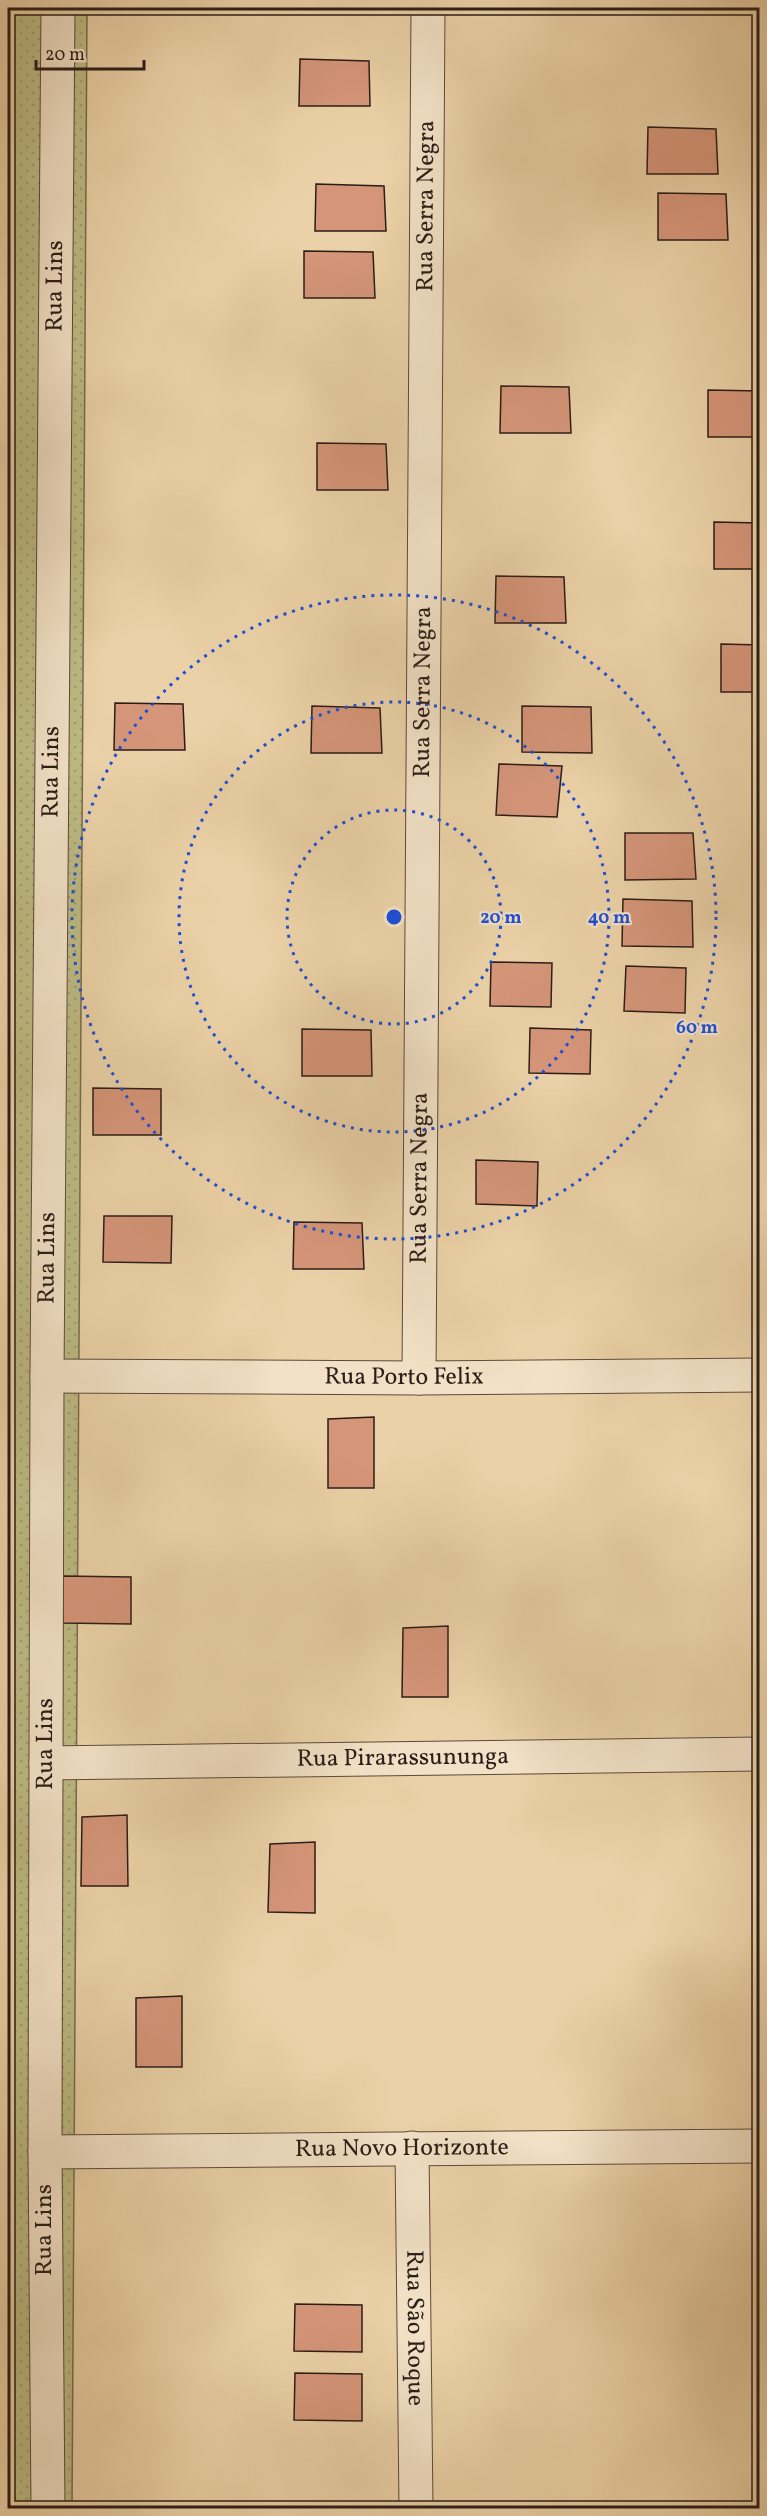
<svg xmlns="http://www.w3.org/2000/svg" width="767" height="2516" font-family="Vollkorn,serif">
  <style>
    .grass { fill: url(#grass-dots); stroke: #746c4e; stroke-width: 1.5 }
    .building { fill: #d59579; stroke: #2b1d18; stroke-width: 1.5 }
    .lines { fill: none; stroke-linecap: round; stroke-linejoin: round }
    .minor-casing { stroke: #5b4a3c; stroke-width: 35 }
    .minor { stroke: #f2e1c6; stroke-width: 33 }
    .ring { fill: none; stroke: #1d4ed8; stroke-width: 3; stroke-dasharray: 3 6 }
    .labels { text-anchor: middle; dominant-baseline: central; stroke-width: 4.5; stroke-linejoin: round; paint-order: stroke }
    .street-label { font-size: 24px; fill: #2b1d18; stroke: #f2e1c6 }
    .centre { fill: #1d4ed8; stroke: #f2e1c6; stroke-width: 3 }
    .ring-label { font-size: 18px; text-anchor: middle; font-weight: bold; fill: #1d4ed8; stroke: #f2e1c6; stroke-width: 4.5; stroke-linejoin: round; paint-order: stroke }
  </style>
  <defs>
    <pattern id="grass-dots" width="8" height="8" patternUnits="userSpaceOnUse" patternTransform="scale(1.5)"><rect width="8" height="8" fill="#bdba83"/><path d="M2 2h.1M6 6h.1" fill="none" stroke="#a39f70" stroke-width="1.8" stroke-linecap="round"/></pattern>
  </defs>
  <rect width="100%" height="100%" fill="#ebd1a7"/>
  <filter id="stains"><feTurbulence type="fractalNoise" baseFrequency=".00333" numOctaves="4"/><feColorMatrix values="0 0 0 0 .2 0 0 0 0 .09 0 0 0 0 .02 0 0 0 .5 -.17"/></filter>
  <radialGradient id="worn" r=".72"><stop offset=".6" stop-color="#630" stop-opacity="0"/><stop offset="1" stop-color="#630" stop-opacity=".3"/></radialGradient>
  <polygon class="grass" points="8,8 87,8 72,2508 8,2508"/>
  <g class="building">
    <polygon points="300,59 369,61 370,106 299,106"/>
    <polygon points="648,127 716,129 718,174 647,174"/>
    <polygon points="316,184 384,186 386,231 315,231"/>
    <polygon points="658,193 726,194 728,240 658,240"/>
    <polygon points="304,251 373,252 375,298 304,298"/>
    <polygon points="501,386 569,387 571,433 500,433"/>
    <polygon points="708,390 760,391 760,437 708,437"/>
    <polygon points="317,443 386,444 388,490 317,490"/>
    <polygon points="714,522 760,523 760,569 714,569"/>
    <polygon points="496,576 564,577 566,623 495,623"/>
    <polygon points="721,644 760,645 760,692 721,692"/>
    <polygon points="115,703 183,704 185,750 114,750"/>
    <polygon points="312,706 380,708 382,753 311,753"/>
    <polygon points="522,706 591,707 592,753 522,752"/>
    <polygon points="499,764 562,766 557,817 496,815"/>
    <polygon points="625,833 693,833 696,879 625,880"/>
    <polygon points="623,899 692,901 693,947 622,946"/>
    <polygon points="491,962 552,963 551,1007 490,1006"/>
    <polygon points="626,966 686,968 685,1013 624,1011"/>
    <polygon points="530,1028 591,1030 590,1074 529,1073"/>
    <polygon points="302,1029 371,1030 372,1076 302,1076"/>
    <polygon points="93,1088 161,1089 161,1135 93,1135"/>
    <polygon points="476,1160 538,1162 537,1206 476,1204"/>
    <polygon points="104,1216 172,1216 171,1263 103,1262"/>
    <polygon points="294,1222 362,1223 364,1269 293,1269"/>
    <polygon points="374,1417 374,1488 328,1488 328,1419"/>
    <polygon points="63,1576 131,1577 131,1624 63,1623"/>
    <polygon points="448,1626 448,1697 402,1697 403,1628"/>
    <polygon points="127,1815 128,1886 81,1886 82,1817"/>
    <polygon points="315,1842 315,1913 268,1912 270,1844"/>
    <polygon points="182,1996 182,2067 136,2067 136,1998"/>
    <polygon points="295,2304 362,2305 362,2352 294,2351"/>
    <polygon points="295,2373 362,2374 362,2421 294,2420"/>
  </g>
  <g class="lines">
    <g class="minor-casing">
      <g id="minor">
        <path id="s1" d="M47 1376 419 1378 760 1375"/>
        <path id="s2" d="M419 1378 428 8"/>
        <path id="s3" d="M46 1763 760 1754"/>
        <path id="s4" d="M412 2148 416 2508"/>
        <path id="s5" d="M45 2152 760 2146"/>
        <path id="s6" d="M48 2508 45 2152 47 1376 58 8"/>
      </g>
    </g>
    <use href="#minor" class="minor"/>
  </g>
  <g class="ring">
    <circle cx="394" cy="917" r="107"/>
    <circle cx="394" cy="917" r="215"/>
    <circle cx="394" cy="917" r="322"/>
  </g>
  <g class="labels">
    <g class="street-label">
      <text stroke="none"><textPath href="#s2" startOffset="1172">Rua Serra Negra</textPath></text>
      <text stroke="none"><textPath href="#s6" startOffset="2222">Rua Lins</textPath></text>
      <text stroke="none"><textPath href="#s2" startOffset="686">Rua Serra Negra</textPath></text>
      <text stroke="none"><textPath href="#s6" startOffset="1736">Rua Lins</textPath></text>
      <text stroke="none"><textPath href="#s2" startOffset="200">Rua Serra Negra</textPath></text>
      <text stroke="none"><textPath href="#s6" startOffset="1250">Rua Lins</textPath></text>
      <text stroke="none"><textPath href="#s1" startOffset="357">Rua Porto Felix</textPath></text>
      <text stroke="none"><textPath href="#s6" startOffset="764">Rua Lins</textPath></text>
      <text stroke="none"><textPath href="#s3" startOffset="357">Rua Pirarassununga</textPath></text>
      <text stroke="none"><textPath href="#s5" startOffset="357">Rua Novo Horizonte</textPath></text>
      <text transform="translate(45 2230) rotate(-90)">Rua Lins</text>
      <text stroke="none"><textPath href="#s4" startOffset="180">Rua São Roque</textPath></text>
    </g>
  </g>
  <circle cx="394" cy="917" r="9" class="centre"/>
  <g class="ring-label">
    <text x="501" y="923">20 m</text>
    <text x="609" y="923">40 m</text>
    <text x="697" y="1033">60 m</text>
  </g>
  <rect width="767" height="2516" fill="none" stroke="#ebd1a7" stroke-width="30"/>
  <rect x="9" y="9" width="749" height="2498" fill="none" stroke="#2b1d18" stroke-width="3"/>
  <rect x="15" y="15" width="737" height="2486" fill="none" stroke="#2b1d18" stroke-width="1.5"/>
  <path d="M36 60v9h108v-9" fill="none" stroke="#2b1d18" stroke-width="3"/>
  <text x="45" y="60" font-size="18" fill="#2b1d18" stroke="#f2e1c6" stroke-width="4.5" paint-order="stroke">20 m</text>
  <rect width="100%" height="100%" filter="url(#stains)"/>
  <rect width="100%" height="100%" fill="url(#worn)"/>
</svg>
